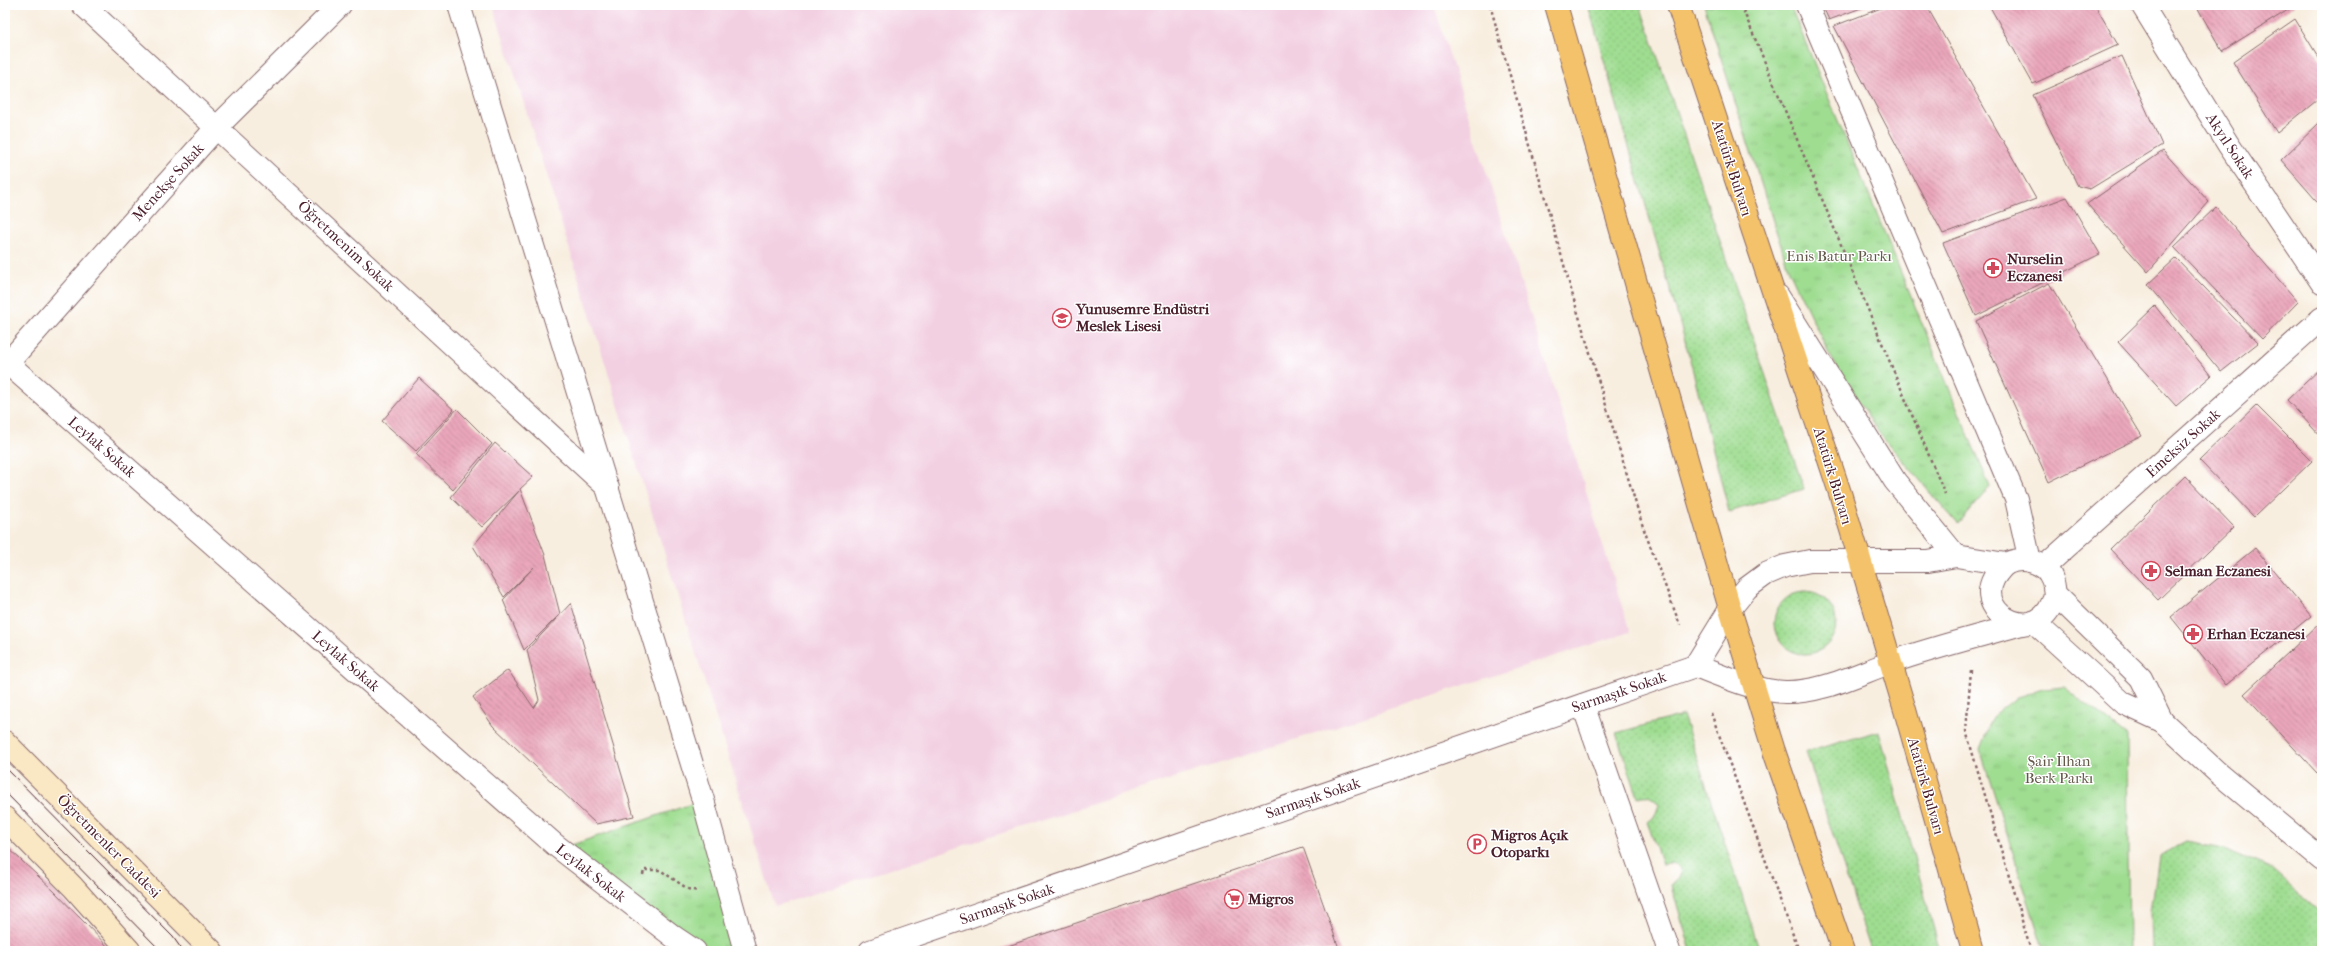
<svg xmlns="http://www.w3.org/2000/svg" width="2327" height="956" font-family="'IM FELL French Canon',serif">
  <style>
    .built { fill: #f2cfe1 }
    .grass { fill: url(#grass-dots); stroke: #747e5e }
    .park { fill: url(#park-tufts); stroke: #747e5e }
    .building { fill: url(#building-back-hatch) }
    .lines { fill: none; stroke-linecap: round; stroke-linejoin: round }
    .minor-casing { stroke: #87676a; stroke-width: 24 }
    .secondary-casing { stroke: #87676a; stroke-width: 24 }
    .primary-casing { stroke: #87676a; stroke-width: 24 }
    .path { stroke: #87676a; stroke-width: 2.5; stroke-dasharray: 3 3; stroke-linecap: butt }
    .minor { stroke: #fff; stroke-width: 22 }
    .secondary { stroke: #fae7c3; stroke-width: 22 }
    .primary { stroke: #f3c26a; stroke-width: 22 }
    .tram { stroke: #4a1f2b; stroke-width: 1 }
    .labels { text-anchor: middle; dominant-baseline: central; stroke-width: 3; stroke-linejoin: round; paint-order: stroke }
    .street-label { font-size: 15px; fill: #4a1f2b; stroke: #fff }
    .park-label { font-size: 15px; fill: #64584a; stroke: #fff }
    .poi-label { font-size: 15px; font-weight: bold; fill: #4a1f2b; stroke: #fff; text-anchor: start }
  </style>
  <defs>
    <pattern id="grass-dots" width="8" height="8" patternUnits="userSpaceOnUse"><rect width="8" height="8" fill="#9fdd91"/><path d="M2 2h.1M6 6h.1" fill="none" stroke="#8abd7d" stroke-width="1.8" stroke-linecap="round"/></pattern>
    <pattern id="park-tufts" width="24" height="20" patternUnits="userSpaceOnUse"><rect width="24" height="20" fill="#9fdd91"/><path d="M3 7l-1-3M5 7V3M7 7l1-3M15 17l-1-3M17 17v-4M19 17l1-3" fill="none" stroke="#8abd7d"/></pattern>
    <pattern id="building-back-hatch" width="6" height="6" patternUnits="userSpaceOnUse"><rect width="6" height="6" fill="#eba7bc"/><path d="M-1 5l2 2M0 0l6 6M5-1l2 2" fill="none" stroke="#c08799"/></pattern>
  </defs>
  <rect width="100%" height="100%" fill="#fff"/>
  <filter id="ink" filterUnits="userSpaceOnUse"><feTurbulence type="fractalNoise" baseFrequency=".025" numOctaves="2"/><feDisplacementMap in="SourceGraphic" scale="8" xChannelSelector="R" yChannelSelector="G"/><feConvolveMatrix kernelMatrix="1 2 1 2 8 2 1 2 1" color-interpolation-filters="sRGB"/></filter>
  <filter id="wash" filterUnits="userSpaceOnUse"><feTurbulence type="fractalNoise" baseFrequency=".012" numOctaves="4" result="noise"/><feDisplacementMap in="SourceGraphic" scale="16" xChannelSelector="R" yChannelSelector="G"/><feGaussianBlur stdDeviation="0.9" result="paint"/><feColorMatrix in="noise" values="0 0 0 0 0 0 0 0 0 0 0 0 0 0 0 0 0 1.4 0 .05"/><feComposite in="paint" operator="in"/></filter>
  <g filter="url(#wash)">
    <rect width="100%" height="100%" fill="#f8eedf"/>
    <polygon class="built" points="493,5 1434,5 1630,632 775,906"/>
    <g class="grass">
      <polygon points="1588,5 1640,5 1804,489 1729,512 1687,348"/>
      <circle cx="1805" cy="623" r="31"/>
      <path d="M1683 715 1760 951H1691L1671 885C1688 876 1681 859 1662 864L1647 822 1654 818 1659 805C1653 796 1648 794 1638 797L1616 733Z"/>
      <polygon points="1879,731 1940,951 1871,951 1806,752"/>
      <polygon points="2186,842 2224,849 2270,868 2322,913 2322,951 2152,951 2151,912 2159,856"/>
    </g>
    <g class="park">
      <polygon points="1704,5 1790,5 1990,487 1958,524 1879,433 1829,354 1789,271"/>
      <polygon points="2064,687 2127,736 2129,951 2044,951 1980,749 1993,716 2017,697 2043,689"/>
      <polygon points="703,800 745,951 701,951 560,849"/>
    </g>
    <g id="blocks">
      <g class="building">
        <polygon points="1822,5 1869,5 1829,20"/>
        <polygon points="1889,5 1926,5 2036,199 1943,234 1834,26"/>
        <polygon points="1989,5 2095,5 2118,45 2033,84"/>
        <polygon points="2196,5 2296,5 2222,51"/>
        <polygon points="2295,19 2322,63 2322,96 2277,133 2233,62"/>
        <polygon points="2122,56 2162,145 2090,189 2078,186 2033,95"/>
        <polygon points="2321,121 2322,122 2322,207 2281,160"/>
        <polygon points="2163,151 2209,202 2148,272 2087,204"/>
        <polygon points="2067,197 2100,254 1976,316 1943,243"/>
        <polygon points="2216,207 2298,302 2262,339 2174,247"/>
        <polygon points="2176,258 2258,343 2221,372 2148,284"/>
        <polygon points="2049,283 2142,436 2049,482 1976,321"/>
        <polygon points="2155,306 2211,376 2176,406 2118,342"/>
        <polygon points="2322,367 2322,438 2287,400"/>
        <polygon points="419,378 454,410 416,451 382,421"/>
        <polygon points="2256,405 2312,461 2254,517 2199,460"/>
        <polygon points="457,409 492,444 453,490 416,454"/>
        <polygon points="495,443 533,477 520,489 545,555 560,614 524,650 503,600 534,567 504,597 473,546 519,491 482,527 451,497"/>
        <polygon points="2185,476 2234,527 2158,600 2110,549"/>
        <polygon points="2255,548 2311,616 2226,685 2171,617"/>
        <polygon points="571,603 634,816 596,824 493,726 473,697 508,670 534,708 539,700 527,650"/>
        <polygon points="2320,623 2322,625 2322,769 2317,773 2244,694"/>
        <polygon points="5,845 54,891 112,951 5,951"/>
        <polygon points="1303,847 1340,951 993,951"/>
      </g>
    </g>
  </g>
  <g filter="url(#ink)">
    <use href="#blocks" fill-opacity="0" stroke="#87676a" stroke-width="1"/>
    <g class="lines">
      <g class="minor-casing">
        <g id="minor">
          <polyline points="83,5 608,488"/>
          <polyline points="459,5 703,800 745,951"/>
          <polyline points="1807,5 2016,499 2030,561"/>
          <polyline points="2142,5 2228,144 2322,283"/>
          <polyline points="1778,296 1895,481 1956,556"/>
          <polyline points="5,361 554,844 674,937 695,951"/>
          <polyline points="5,366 217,127 340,5"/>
          <polyline points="2044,567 2322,318"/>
          <path d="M2055 594C2043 649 1973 617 1994 578 1998 572 2002 566 2008 563 2023 556 2046 562 2052 579 2054 583 2054 589 2055 594L2141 678 2162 721"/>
          <polyline points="2034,622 2123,703 2162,721 2217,772 2322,859"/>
          <polyline points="1695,666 1730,609 1747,588 1766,574 1785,566 1810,561 1928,561 1956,556 2006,564"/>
          <polyline points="1583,705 1669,951"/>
          <path d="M870 951 1695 666C1723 676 1754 691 1785 692 1822 693 1857 674 1892 662 1935 647 1979 636 2022 624"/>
        </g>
      </g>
      <g class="secondary-casing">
        <g id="secondary">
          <polyline points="5,742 212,951"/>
          <polyline points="5,818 73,887 130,951"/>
        </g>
      </g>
      <g class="primary-casing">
        <g id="primary">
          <polyline points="1556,5 1730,609 1774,751 1843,951"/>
          <polyline points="1678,5 1840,493 1905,710 1973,951"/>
        </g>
      </g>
      <g class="path">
        <polyline points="1490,5 1574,300 1643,527 1680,625"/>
        <polyline points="1741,5 1945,494"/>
        <polyline points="1971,670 1966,731 2031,951"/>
        <polyline points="1711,713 1799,951"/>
        <polyline points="643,875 644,870 660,870 688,889 698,891"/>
      </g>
      <use href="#minor" class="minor"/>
      <use href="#secondary" class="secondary"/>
      <use href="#primary" class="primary"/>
      <g class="tram">
        <polyline points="5,767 173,937 183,951"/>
        <polyline points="5,792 161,951"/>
      </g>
    </g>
  </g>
  <defs>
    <g id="pharmacy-ring" transform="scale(1)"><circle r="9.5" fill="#fff" stroke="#d1495b" stroke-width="1.5"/><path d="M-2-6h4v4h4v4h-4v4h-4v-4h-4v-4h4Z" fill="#d1495b"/></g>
    <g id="school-ring" transform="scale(1)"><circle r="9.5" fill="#fff" stroke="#d1495b" stroke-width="1.5"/><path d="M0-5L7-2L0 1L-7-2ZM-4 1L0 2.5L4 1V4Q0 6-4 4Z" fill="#d1495b"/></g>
    <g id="parking-ring" transform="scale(1)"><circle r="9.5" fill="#fff" stroke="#d1495b" stroke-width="1.5"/><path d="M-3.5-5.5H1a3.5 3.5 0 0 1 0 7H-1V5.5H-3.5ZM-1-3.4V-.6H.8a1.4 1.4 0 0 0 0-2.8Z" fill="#d1495b"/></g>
    <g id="supermarket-ring" transform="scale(1)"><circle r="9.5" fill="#fff" stroke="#d1495b" stroke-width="1.5"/><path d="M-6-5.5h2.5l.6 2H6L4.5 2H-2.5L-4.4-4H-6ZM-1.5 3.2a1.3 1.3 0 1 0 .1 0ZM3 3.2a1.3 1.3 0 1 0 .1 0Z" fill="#d1495b"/></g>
  </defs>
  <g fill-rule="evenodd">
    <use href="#pharmacy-ring" x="1993" y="268"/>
    <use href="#school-ring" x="1062" y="318"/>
    <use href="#pharmacy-ring" x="2151" y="571"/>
    <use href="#pharmacy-ring" x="2193" y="634"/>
    <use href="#parking-ring" x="1477" y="844"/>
    <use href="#supermarket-ring" x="1234" y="899"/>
  </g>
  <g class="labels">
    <g class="street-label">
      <text transform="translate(2230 146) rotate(57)">Akyıl Sokak</text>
      <text transform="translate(1732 168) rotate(72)">Atatürk Bulvarı</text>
      <text transform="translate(168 182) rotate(-48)">Menekşe Sokak</text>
      <text transform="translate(346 246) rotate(43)">Öğretmenim Sokak</text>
      <text transform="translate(2183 443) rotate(-42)">Emeksiz Sokak</text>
      <text transform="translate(102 447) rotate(41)">Leylak Sokak</text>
      <text transform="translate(1833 476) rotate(73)">Atatürk Bulvarı</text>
      <text transform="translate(346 661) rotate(41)">Leylak Sokak</text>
      <text transform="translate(1619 692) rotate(-19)">Sarmaşık Sokak</text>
      <text transform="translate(1926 786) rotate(74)">Atatürk Bulvarı</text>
      <text transform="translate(1313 798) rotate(-19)">Sarmaşık Sokak</text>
      <text transform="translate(109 846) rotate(45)">Öğretmenler Caddesi</text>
      <text transform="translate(591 873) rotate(38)">Leylak Sokak</text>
      <text transform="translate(1007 904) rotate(-19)">Sarmaşık Sokak</text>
    </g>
    <g class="park-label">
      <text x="1839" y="256">Enis Batur Parkı</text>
      <text x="2059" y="761">Şair İlhan<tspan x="2059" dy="17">Berk Parkı</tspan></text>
    </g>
    <g class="poi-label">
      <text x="2007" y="259">Nurselin<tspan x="2007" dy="17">Eczanesi</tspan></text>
      <text x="1076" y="309">Yunusemre Endüstri<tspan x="1076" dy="17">Meslek Lisesi</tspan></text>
      <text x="2165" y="571">Selman Eczanesi</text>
      <text x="2207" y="634">Erhan Eczanesi</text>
      <text x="1491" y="835">Migros Açık<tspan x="1491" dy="17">Otoparkı</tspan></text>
      <text x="1248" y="899">Migros</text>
    </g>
  </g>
  <rect width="2327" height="956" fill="none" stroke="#fff" stroke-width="20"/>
</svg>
